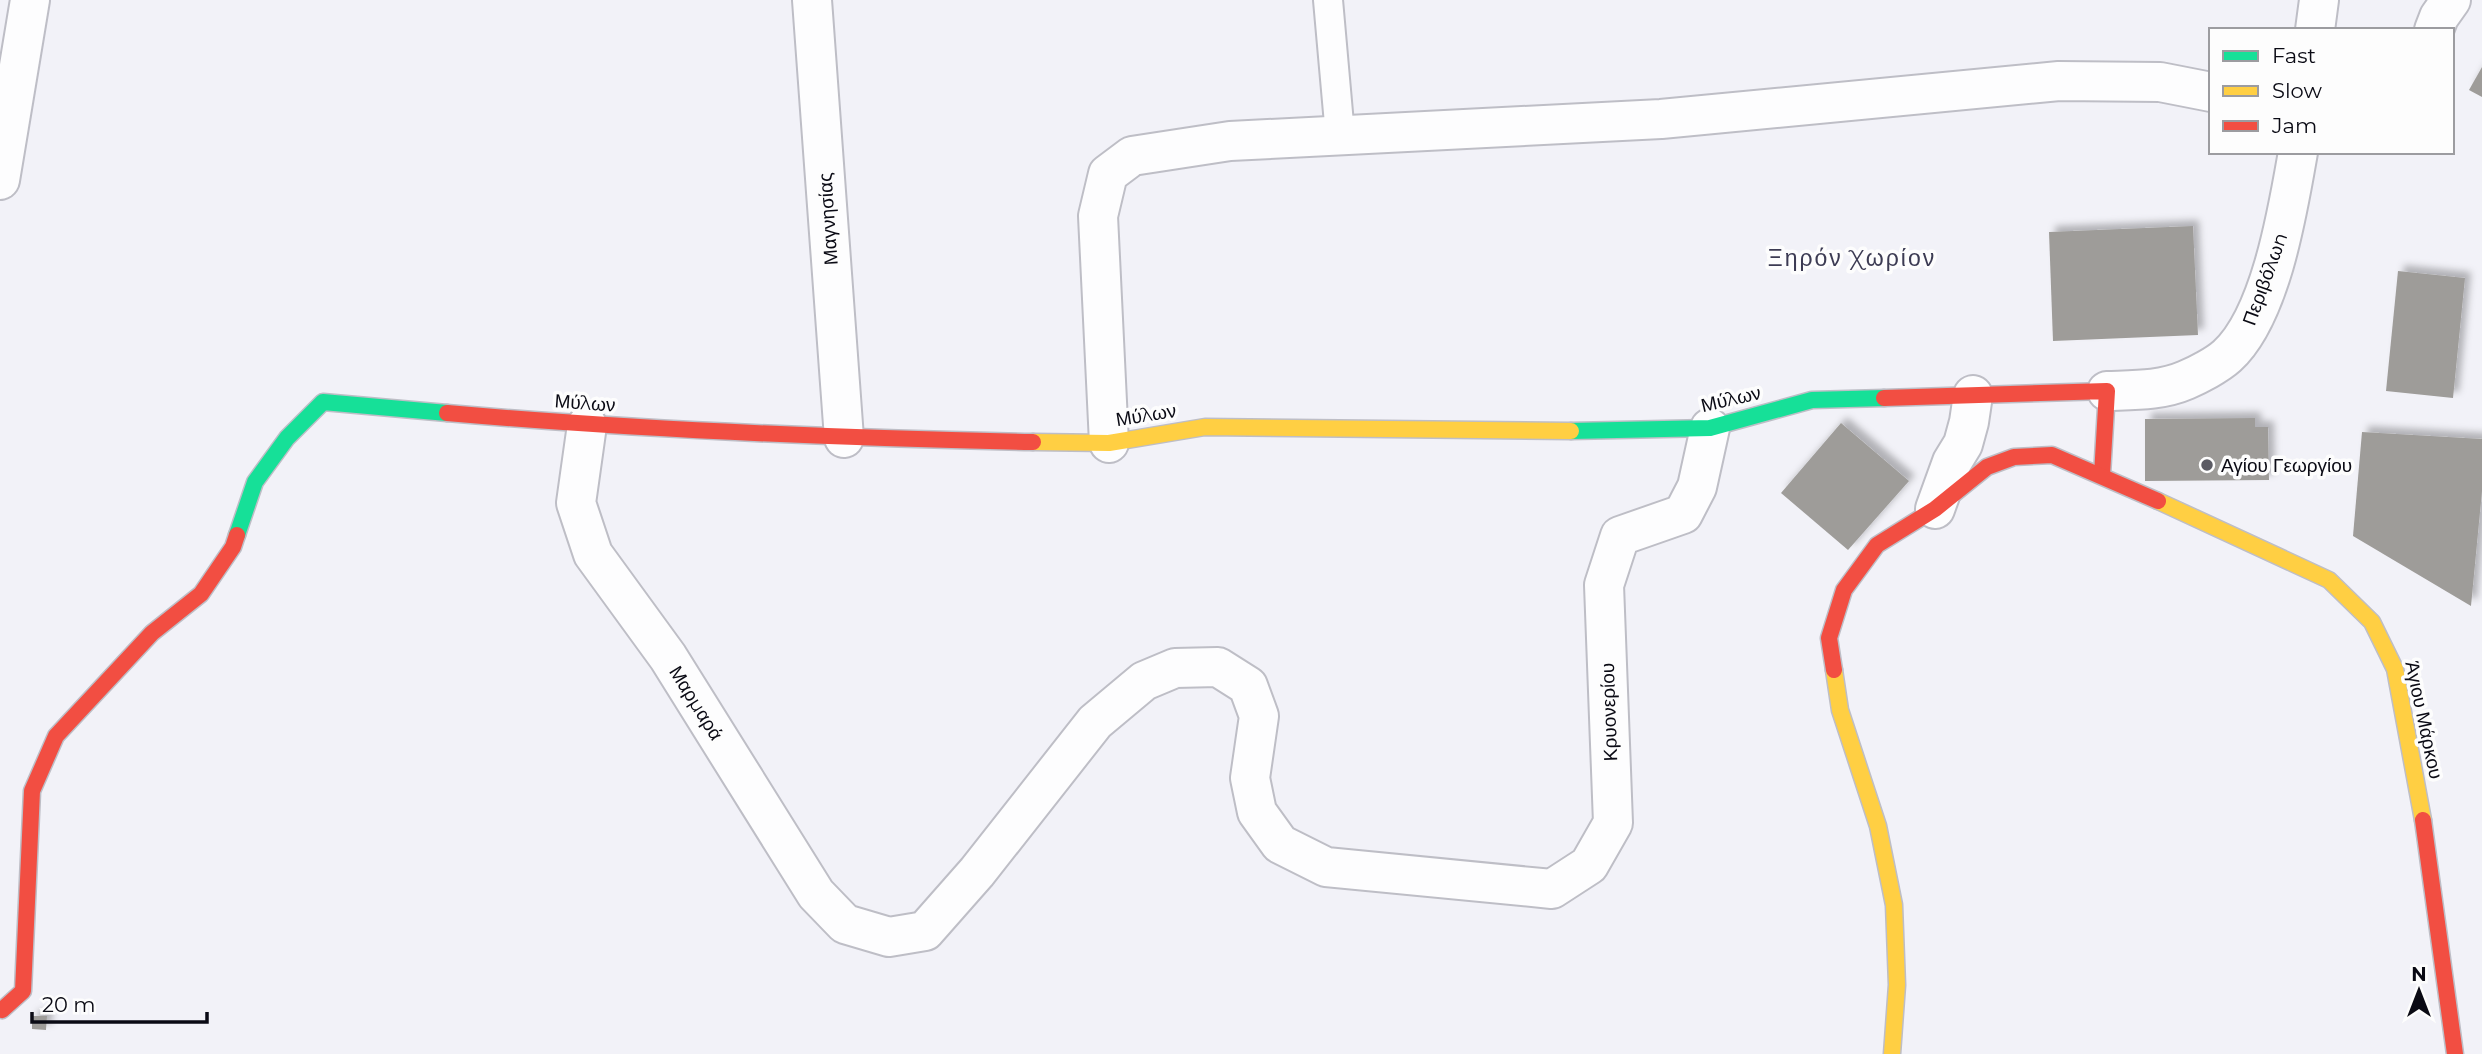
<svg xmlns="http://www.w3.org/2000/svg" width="2482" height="1054" font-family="Montserrat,sans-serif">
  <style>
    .building { fill: #9e9c99; filter: url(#shadow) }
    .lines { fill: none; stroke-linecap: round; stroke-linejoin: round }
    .lane-casing { stroke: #bebec6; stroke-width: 32 }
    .street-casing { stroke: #bebec6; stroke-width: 42 }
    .fast-casing { stroke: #bebec6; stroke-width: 19 }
    .slow-casing { stroke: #bebec6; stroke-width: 19 }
    .jam-casing { stroke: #bebec6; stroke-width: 19 }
    .lane { stroke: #fdfdfe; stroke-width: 28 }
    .street { stroke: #fdfdfe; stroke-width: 38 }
    .fast { stroke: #16e098; stroke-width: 16 }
    .slow { stroke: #ffcf43; stroke-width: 16 }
    .jam { stroke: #f24e42; stroke-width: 16 }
    .poi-dot { fill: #5b5b64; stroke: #fdfdfd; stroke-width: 2.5 }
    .labels { text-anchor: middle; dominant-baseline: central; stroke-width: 7; stroke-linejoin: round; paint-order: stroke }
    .street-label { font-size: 19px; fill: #0a0a14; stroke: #fdfdfd }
    .poi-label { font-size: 19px; fill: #0a0a14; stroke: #fdfdfd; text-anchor: start }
    .quarter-label { font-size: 23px; letter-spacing: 2px; fill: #3c3b53; stroke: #fdfdfd }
  </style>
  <defs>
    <filter id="shadow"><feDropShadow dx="6" dy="-6" stdDeviation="3.5" flood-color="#0004"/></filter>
  </defs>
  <rect width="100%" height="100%" fill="#f2f2f8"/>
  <g class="building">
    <polygon points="2482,67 2482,97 2469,90"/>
    <polygon points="2193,226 2198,335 2053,341 2049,232"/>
    <polygon points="2398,271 2465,278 2453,398 2386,391"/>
    <polygon points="2255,418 2255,427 2268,427 2269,480 2145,481 2145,419"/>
    <polygon points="1841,423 1909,481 1848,550 1781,493"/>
    <polygon points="2362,432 2482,439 2482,491 2471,606 2353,536"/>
    <polygon points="32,1016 47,1016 46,1030 32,1029"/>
  </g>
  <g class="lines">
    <g class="lane-casing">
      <polyline id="lane" points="1328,0 1340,135"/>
    </g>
    <g class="street-casing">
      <g id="street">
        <polyline points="812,0 844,438"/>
        <polyline points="2315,30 2319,0"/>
        <polyline points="2434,30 2439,17 2451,0"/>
        <polyline points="0,180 30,0"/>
        <path d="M2107 391C2133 390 2161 391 2186 380 2198 375 2217 365 2227 356 2271 316 2288 209 2298 152"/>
        <polyline points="587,425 576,503 593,554 668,657 816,894 845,924 889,937 925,931 977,872 1095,722 1144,681 1175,668 1218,667 1248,686 1259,716 1250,778 1257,812 1280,844 1326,867 1552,889 1589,865 1613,823 1604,585 1620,536 1683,514 1697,487 1710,428"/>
        <polyline points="1109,443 1098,216 1108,174 1132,156 1230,141 1661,119 2059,81 2160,82 2211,92"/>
        <polyline points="1935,509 1952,462 1963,444 1969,422 1973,395"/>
      </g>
    </g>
    <g class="fast-casing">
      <g id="fast">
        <polyline points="1571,431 1710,428 1812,400 1884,398"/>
        <polyline points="237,535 255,482 287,438 323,402 447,413"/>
      </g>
    </g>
    <g class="slow-casing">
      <g id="slow">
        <polyline points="1033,442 1109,443 1205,427 1571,431"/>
        <polyline points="2158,501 2329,580 2372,622 2395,669 2423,820"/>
        <polyline points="1834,670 1840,710 1878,826 1894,905 1897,985 1892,1054"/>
      </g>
    </g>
    <g class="jam-casing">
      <g id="jam">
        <polyline points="1884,398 2107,391 2102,475"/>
        <path d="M447 413C642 430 837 438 1033 442"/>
        <polyline points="1834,670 1829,638 1844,590 1877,545 1935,509 1987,467 2014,457 2052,455 2158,501"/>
        <polyline points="2423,820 2455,1054"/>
        <polyline points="0,1009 2,1010 23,991 32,791 56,736 152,633 201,594 233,547 237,535"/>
      </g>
    </g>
    <use href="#lane" class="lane"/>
    <use href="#street" class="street"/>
    <use href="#fast" class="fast"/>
    <use href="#slow" class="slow"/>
    <use href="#jam" class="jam"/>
  </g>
  <circle class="poi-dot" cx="2207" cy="465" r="7"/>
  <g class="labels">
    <g class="street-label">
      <text transform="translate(828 219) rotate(-94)">Μαγνησίας</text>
      <text transform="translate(2265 279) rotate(-70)">Περιβόλωn</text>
      <text transform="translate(1731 399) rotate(-13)">Μύλων</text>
      <text transform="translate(585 403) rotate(4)">Μύλων</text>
      <text transform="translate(1146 415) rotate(-9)">Μύλων</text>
      <text transform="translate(696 703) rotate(58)">Μαρμαρά</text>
      <text transform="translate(1609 712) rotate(-92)">Κρυονερίου</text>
      <text transform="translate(2424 720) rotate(78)">Άγιου Μάρκου</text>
    </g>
    <g class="poi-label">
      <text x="2221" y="465">Αγίου Γεωργίου</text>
    </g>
    <g class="quarter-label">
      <text x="1852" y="258">Ξηρόν Χωρίον</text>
    </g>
  </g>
  <rect x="2209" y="28" width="245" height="126" fill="#fdfdfd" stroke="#9c9ca0" stroke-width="2"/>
  <rect x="2223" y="51" width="35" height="10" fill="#16e098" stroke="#9c9ca0" stroke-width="2"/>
  <text x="2272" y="63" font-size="21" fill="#0a0a14">Fast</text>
  <rect x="2223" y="86" width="35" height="10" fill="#ffcf43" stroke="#9c9ca0" stroke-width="2"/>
  <text x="2272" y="98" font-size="21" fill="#0a0a14">Slow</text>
  <rect x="2223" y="121" width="35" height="10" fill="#f24e42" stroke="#9c9ca0" stroke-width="2"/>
  <text x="2272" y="133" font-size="21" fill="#0a0a14">Jam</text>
  <g transform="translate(2419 991)" stroke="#fdfdfd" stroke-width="5" paint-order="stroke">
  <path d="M0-5L12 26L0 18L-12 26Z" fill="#0a0a14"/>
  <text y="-10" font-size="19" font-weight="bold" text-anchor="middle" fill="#0a0a14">N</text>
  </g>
  <path d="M32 1012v10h175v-10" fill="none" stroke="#0a0a14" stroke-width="3.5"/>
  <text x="42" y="1012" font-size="21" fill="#0a0a14" stroke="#fdfdfd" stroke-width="5" paint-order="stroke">20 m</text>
</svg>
